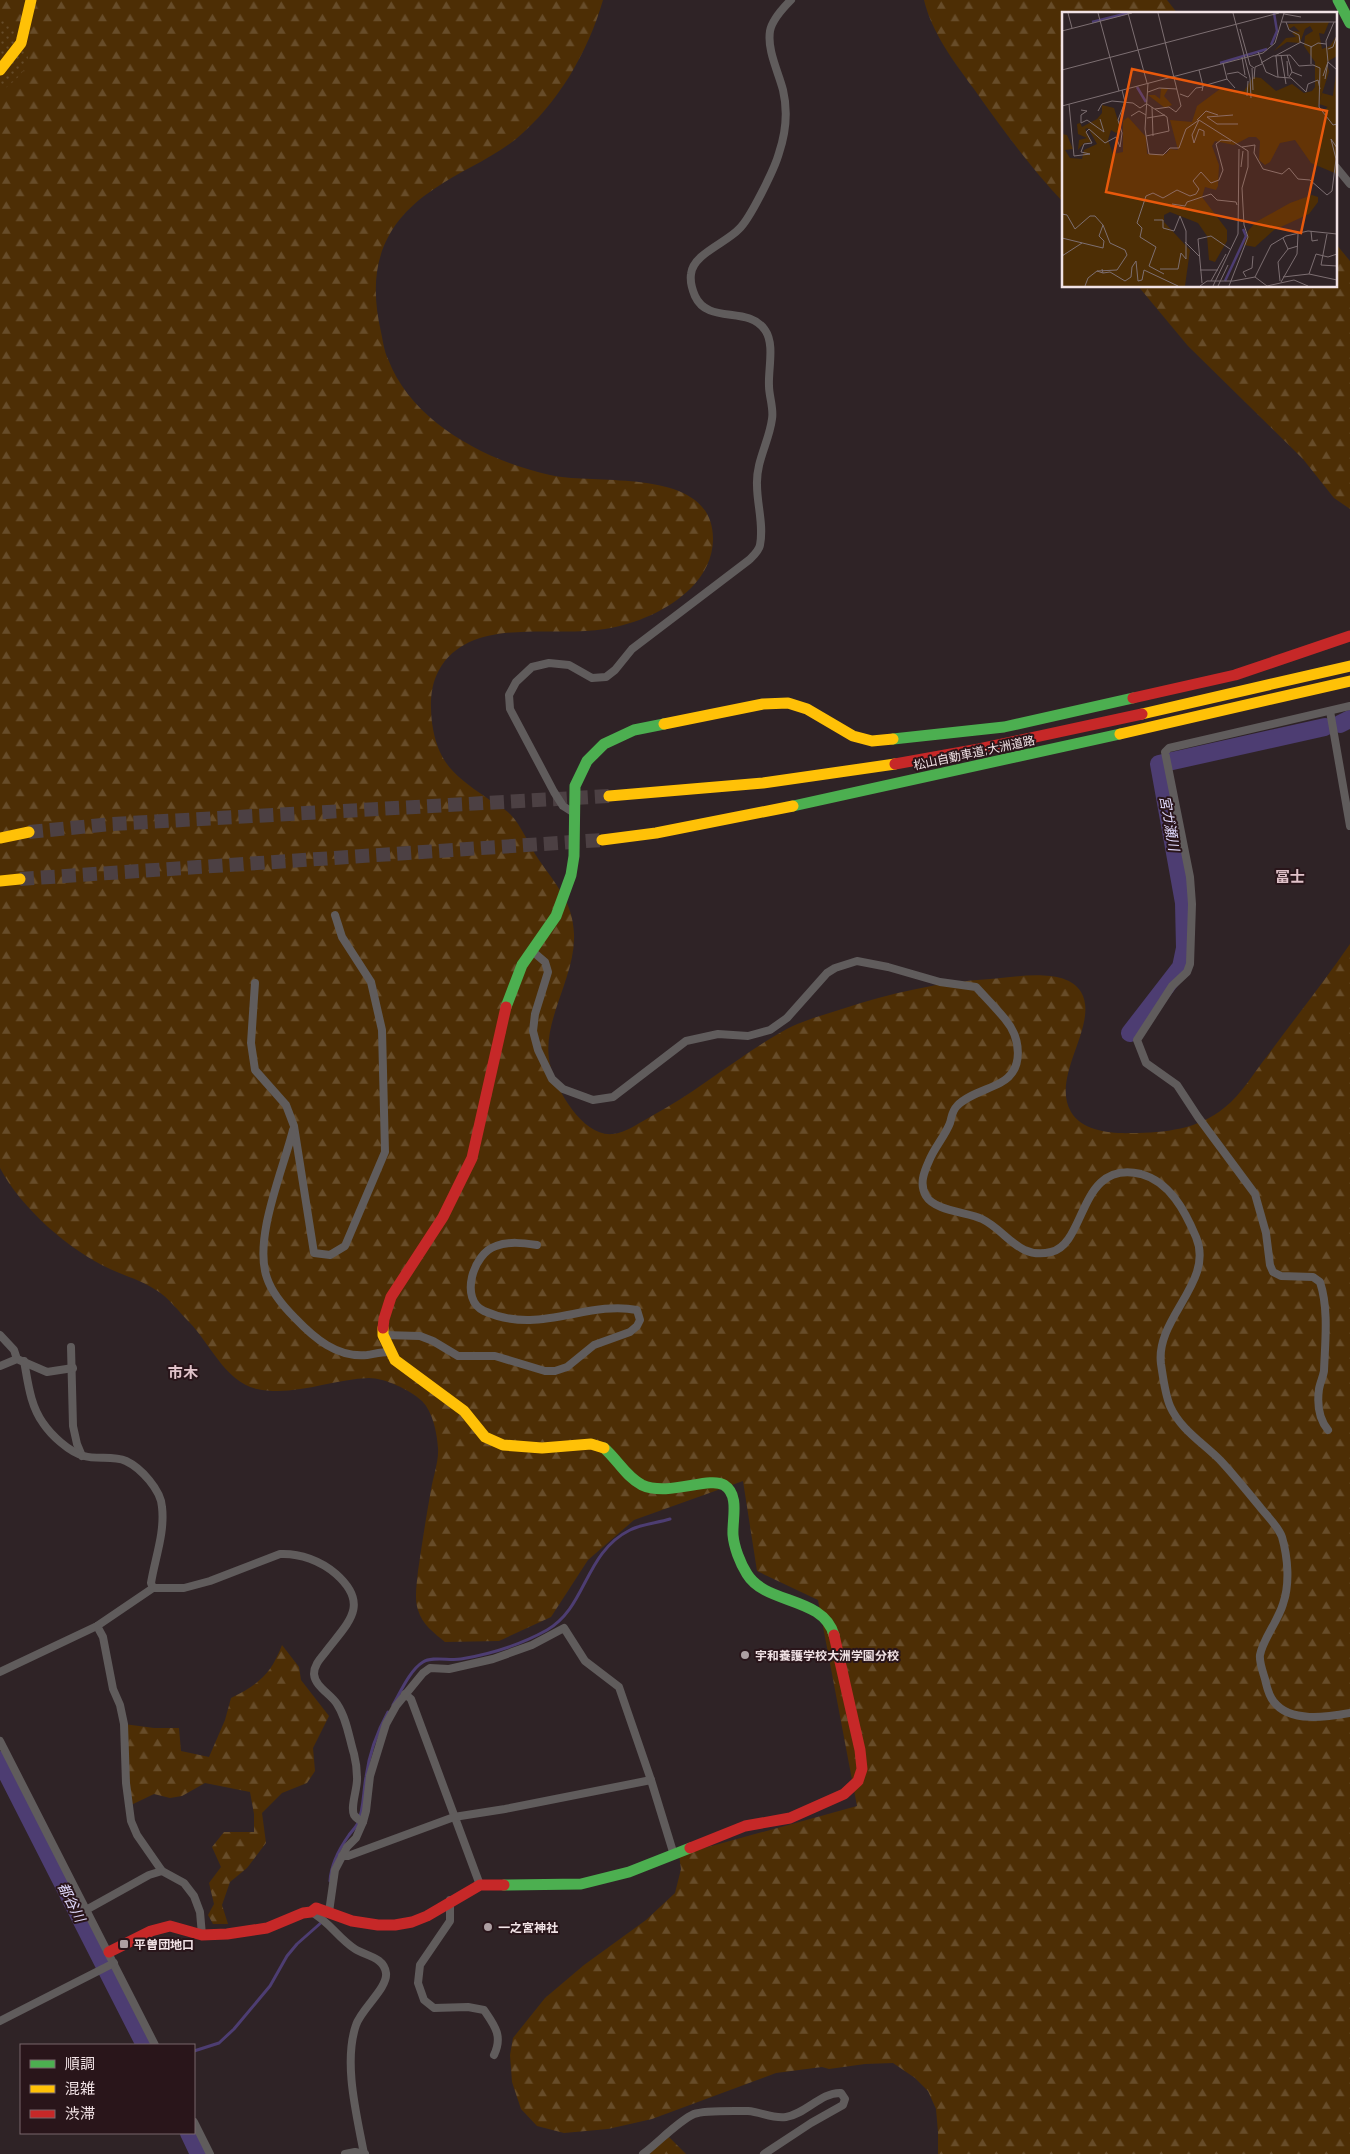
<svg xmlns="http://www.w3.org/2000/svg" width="1350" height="2154" font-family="Barlow,'Noto Sans JP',sans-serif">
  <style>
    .grass { fill: url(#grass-dots) }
    .forest { fill: url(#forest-firs) }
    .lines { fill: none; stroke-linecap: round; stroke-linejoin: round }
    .stream { stroke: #4d3d72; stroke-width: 3 }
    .river { stroke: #4d3d72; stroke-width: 18 }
    .highway-tunnel { stroke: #4c4043; stroke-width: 14; stroke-dasharray: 14 7; stroke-linecap: butt }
    .street { stroke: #605c5c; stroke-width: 8 }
    .fast { stroke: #4caf50; stroke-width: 11 }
    .slow { stroke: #ffc107; stroke-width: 11 }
    .jam { stroke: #c62828; stroke-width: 11 }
    .poi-dot { fill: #ad9fa2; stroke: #29151a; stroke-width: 2 }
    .labels { text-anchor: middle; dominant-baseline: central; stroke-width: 4; stroke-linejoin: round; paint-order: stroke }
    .street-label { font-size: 12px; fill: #f1e2e5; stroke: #29151a }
    .poi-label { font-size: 12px; font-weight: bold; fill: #f1e2e5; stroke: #29151a; text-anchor: start }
    .water-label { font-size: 14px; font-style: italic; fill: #e0d9fd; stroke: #29151a }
    .quarter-label { font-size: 15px; font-weight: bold; fill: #e1c3ca; stroke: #29151a }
    .inset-river { fill: none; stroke: #4d3d72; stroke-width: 2.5 }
    .inset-road { fill: none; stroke: #7d6f72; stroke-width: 1 }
    .view { fill: #e8590c; fill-opacity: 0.15; stroke: #e8590c; stroke-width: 2.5 }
    .inset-edge { fill: none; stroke: #f1e2e5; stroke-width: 2.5 }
  </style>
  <defs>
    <pattern id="grass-dots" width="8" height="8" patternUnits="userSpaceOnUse" patternTransform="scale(1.25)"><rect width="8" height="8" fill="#4d2e05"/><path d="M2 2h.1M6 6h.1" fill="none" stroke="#674c29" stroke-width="1.8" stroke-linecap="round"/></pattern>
    <pattern id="forest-firs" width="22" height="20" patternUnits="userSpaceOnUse" patternTransform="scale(1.25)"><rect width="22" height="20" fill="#4d2e05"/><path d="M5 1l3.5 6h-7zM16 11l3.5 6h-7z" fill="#674c29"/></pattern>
  </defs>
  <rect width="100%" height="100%" fill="#2f2326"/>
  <polygon class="grass" points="0,0 116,0 0,100"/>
  <g class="forest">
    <path d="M0 0H603C588 52 558 104 516 139 491 159 460 171 434 189 380 225 367 271 381 332 383 341 384 351 388 359 412 423 487 461 550 475 596 486 713 465 713 539 713 558 704 575 691 588 669 610 636 624 605 629 553 638 470 615 439 670 430 686 430 705 432 723 438 764 455 776 487 798 494 804 503 807 510 814 522 826 529 846 539 860 556 885 573 902 574 934 576 979 538 1025 551 1068 558 1092 583 1137 613 1134 625 1133 639 1123 650 1117 695 1093 734 1060 778 1034 797 1022 820 1016 842 1009 890 993 940 982 990 979 1016 977 1066 967 1081 992 1100 1024 1050 1076 1071 1112 1082 1131 1112 1134 1133 1133 1164 1133 1199 1129 1224 1108 1242 1094 1254 1072 1268 1055 1295 1018 1324 982 1350 944V2154H938V2132L936 2109 928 2091 915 2078 893 2063 865 2064 829 2069 822 2067 776 2073 652 2119 608 2129 564 2133 537 2126 521 2109 512 2082 510 2055 513 2038 545 1998 584 1965 646 1920 675 1893 681 1869 679 1855 857 1806 818 1600 757 1571 743 1481 634 1520 588 1560 551 1617 499 1641 445 1642C434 1633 422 1624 418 1610 414 1598 417 1583 418 1571 422 1544 426 1517 431 1490 433 1477 439 1461 438 1448 437 1433 433 1412 422 1401 410 1390 385 1378 369 1378 332 1379 294 1397 257 1389 225 1382 210 1343 189 1322 179 1312 168 1297 156 1290 141 1280 125 1276 110 1269 70 1251 20 1207 0 1168V92C43 63 31 46 0 13Z"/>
    <path d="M924 0H1167L1178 14H1064V203C1031 168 1002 129 974 89 954 62 932 33 924 0Z"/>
    <polygon points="1336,244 1350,261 1350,509 1334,498 1303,459 1188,346 1138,286 1336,286"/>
    <path d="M282 1645 299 1667 301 1680 329 1716 313 1748 315 1771 307 1783 282 1793 262 1813 266 1843 247 1868 230 1882 222 1905 228 1924H213L208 1915 214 1904 209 1883 221 1867 212 1847 224 1832H254V1814L250 1792 205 1783 182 1796 170 1798 154 1794 129 1806 124 1724 154 1728H179L181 1751 209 1757 225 1720 231 1698C259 1684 271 1674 282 1645Z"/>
    <polygon points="667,2135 686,2154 643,2154"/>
  </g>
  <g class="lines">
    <g class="stream">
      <path d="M393 1705C401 1691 410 1670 423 1662 432 1656 450 1661 461 1659 491 1654 520 1645 547 1630 587 1607 584 1553 630 1530 641 1524 657 1523 670 1519"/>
      <path d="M330 1881C331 1864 339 1849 349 1835 352 1831 356 1827 358 1823 364 1808 363 1793 366 1777 369 1755 377 1732 388 1712"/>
      <polyline points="194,2051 219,2043 234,2029 270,1986 287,1956 297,1944 323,1921"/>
    </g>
    <g class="river">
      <polyline points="1340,724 1350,719"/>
      <polyline points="1130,1033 1181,967 1185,948 1184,903 1159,764 1325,727"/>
      <polyline points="0,1760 145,2045"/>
      <polyline points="189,2133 199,2154"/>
    </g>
    <g class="highway-tunnel">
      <polyline points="29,832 112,824 609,796"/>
      <polyline points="20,879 602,840"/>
    </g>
    <g class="street">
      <polyline points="1336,167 1350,184"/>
      <polyline points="1330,711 1350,826"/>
      <path d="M574 813 563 806 554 792 510 709 509 695 516 682 532 667 549 663 569 665 592 678 606 677 615 670 632 649 749 560C753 556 759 551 760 545 764 525 757 505 757 485 756 461 769 442 772 419 774 409 769 396 769 386 768 369 775 344 765 330 748 305 708 325 695 296 692 289 690 281 691 274 693 254 726 243 739 229 750 219 775 168 779 153 786 132 788 111 783 90 778 71 767 50 770 31 772 20 783 8 791 0"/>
      <path d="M531 950 545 962 548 972 535 1014 533 1031 538 1050 552 1079 563 1089 593 1100 613 1097 686 1041 718 1034 748 1036 770 1030 787 1018 827 973 835 968 857 961 888 967 940 982 976 987C986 998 996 1008 1005 1019 1021 1038 1025 1070 1000 1083 987 1090 967 1095 957 1106 952 1111 952 1116 950 1123 945 1136 934 1148 929 1161 924 1172 919 1184 926 1196 935 1211 967 1212 982 1219 1007 1231 1018 1260 1051 1252 1087 1244 1078 1159 1141 1174 1170 1182 1185 1211 1196 1237 1215 1282 1155 1318 1161 1364 1163 1377 1165 1394 1170 1406 1180 1429 1203 1443 1220 1460 1234 1475 1247 1491 1260 1507 1267 1516 1278 1526 1282 1537 1288 1558 1290 1584 1283 1604 1278 1621 1263 1639 1260 1655 1259 1662 1263 1672 1265 1679 1267 1687 1268 1695 1274 1702 1290 1723 1327 1717 1350 1713"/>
      <polyline points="255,983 251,1043 255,1070 286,1105 294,1126 314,1253 330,1255 345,1246 385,1152 382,1030 371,982 342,937 335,915"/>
      <path d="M293 1130C283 1170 253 1239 267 1278 272 1293 284 1307 295 1318 314 1338 337 1358 367 1355 374 1354 381 1352 389 1352"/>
      <polyline points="0,1335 14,1350 17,1359"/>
      <path d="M383 1335 420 1336 433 1341 458 1356H495L545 1371H555L567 1367 594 1345 630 1332 637 1326 640 1320 637 1310C586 1300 540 1336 484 1311 459 1300 473 1253 496 1246 509 1241 523 1243 537 1245"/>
      <polyline points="71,1347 73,1426 77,1444 82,1456"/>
      <path d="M24 1361C28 1382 30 1405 43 1423 51 1435 69 1452 84 1456 97 1460 113 1455 126 1461 141 1468 161 1490 162 1507 165 1533 155 1558 151 1583L153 1588"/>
      <polyline points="0,1366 17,1359 47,1372 73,1368"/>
      <path d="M1328 1430C1319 1419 1317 1404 1319 1389 1320 1383 1323 1377 1324 1371 1325 1343 1329 1309 1320 1282L1313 1277 1281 1276 1273 1272 1270 1265 1266 1233 1255 1194 1198 1117 1177 1085 1146 1063 1137 1040 1172 986 1187 972 1190 964 1192 904 1190 877 1165 752 1169 748 1350 706"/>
      <polyline points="97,1626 103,1637 113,1689 120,1705 124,1724 126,1783 131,1821 137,1835 162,1871 184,1883 194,1896 200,1912 202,1935"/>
      <path d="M0 1672 97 1626 153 1588H184L210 1581 280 1554C300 1553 321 1561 336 1574 372 1606 346 1624 324 1654 319 1660 314 1666 314 1674 315 1687 331 1694 337 1704 347 1719 349 1738 354 1754 356 1762 357 1769 357 1777 358 1788 350 1806 354 1815 356 1818 359 1820 363 1822"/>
      <polyline points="405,1694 411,1699 480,1885"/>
      <polyline points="0,1741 155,2045"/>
      <polyline points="342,1856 348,1856 454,1817 505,1809 651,1780"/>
      <path d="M450 1900V1921L420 1965 418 1983 424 2000 434 2008 468 2007 484 2010C495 2026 503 2036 494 2055"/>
      <polyline points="86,1910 149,1875 162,1871"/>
      <path d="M311 1912C329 1921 338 1938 355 1949 366 1956 384 1957 386 1973 388 1988 361 2009 356 2025 343 2063 357 2116 364 2154"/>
      <polyline points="329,1912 335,1870 347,1847 356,1838 363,1822 366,1811 370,1776 386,1724 396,1706 423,1673 430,1668 449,1669 493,1659 532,1645 564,1628 585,1661 619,1687 651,1780 674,1855"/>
      <polyline points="0,2021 114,1963"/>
      <polyline points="194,2122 210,2154"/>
      <polyline points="345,2154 355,2152 365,2154"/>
      <path d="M643 2154C658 2143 678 2121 694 2114 704 2110 737 2111 748 2111 761 2112 773 2119 786 2117 806 2114 821 2092 841 2093L845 2099 843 2105 811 2123 764 2154"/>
    </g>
    <g class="fast">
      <polyline points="1338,0 1350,23"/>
      <polyline points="893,739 1004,727 1133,698"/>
      <polyline points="793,806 1120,734"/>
      <polyline points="506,1007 522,965 556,916 571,875 574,856 575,786 587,761 604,744 634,730 664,724"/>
      <path d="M604 1448C617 1459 626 1477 642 1485 668 1497 709 1476 724 1485 740 1495 732 1519 733 1535 734 1547 740 1563 747 1574 766 1605 823 1596 834 1635"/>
      <polyline points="504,1885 581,1884 629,1872 690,1848"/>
    </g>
    <g class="slow">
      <polyline points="0,70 21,43 31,0"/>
      <polyline points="1142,714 1350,666"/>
      <polyline points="664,724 763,704 788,703 807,709 853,736 872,741 893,739"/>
      <polyline points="1120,734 1350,681"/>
      <polyline points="609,796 763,783 895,764"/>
      <polyline points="0,838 29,832"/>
      <polyline points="602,840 656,833 793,806"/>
      <polyline points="0,881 20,879"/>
      <polyline points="383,1328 383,1335 395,1360 464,1411 485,1437 503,1445 542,1448 591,1444 604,1448"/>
    </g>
    <g class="jam">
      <polyline points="1133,698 1235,675 1350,636"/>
      <polyline points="895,764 979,749 1142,714"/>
      <polyline points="383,1328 384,1319 391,1297 443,1217 472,1158 506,1007"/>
      <polyline points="690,1848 745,1826 790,1818 844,1794 858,1781 862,1769 860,1750 834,1635"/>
      <polyline points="109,1952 151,1931 170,1926 202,1935 227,1934 267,1928 303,1913 311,1912 316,1908 352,1921 378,1925 395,1925 412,1922 427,1916 480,1885 504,1885"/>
    </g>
  </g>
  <g class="poi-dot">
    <circle cx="745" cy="1655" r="5"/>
    <circle cx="488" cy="1927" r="5"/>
    <rect x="119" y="1939" width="10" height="10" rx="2.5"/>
  </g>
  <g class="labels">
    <g class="street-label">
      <text transform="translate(974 752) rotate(-12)">松山自動車道;大洲道路</text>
    </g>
    <g class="poi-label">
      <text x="755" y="1655">宇和養護学校大洲学園分校</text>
      <text x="498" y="1927">一之宮神社</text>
      <text x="134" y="1944">平曽団地口</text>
    </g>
    <g class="water-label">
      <text transform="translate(1170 823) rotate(80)">宮ガ瀬川</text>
      <text transform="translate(72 1902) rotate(63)">都谷川</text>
    </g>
    <g class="quarter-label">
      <text x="1290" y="876">冨士</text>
      <text x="183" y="1372">市木</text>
    </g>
  </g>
  <g transform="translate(1062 12)">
    <rect width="275" height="275" fill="#2f2326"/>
    <path d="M267 10 262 22 257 21 260 37 268 34 275 23V44L265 50 267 60 256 94 261 100 270 90 275 55V162L249 151 233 128 218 131 208 150 203 153 197 148 198 129 194 125H187L172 133 153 129 150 134 157 153 156 174 154 178 143 175 140 185 165 218V229L153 250 147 248 145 224 136 211 108 200 102 203V210L128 238 123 274H0V122L5 123 11 137 3 138 8 146 20 147 22 138 35 132 26 116 23 117 30 130 22 131 16 138 17 128 25 126 16 122 15 112 18 111 20 115 35 107 40 101V93L52 96 59 118 54 121 49 118 46 128 51 142 61 140V109L66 105 84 125 85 142H104L108 137 116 138 108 108 130 110 135 94 158 77 182 79 191 65 199 66 214 79 230 72 242 81 250 79 253 75V50L242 34 243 24 251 19 248 14 243 17 238 31 225 30 212 39 224 26 234 25 230 21 232 19 238 20 232 14 227 17 226 12ZM99 76 106 77 102 84 110 93 103 96 86 83H93L98 87ZM250 183 256 185V190L247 202 212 218 193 235 182 233 186 219 194 210 228 191Z" fill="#4d2e05"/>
    <path d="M260 81 275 85 272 97 257 92Z" fill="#4d2e05"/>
    <path class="inset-river" d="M30 10 66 1M209 33 215 19 212 1M158 51 205 37M75 75 84 90M163 269 184 224 181 217"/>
    <path class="inset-road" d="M6 1 10 16M36 1 57 79M66 1 85 71M171 1 188 66 189 86M222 2 239 5M220 10H275M224 10 227 18 237 23 238 30 250 35M272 10 264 29 266 50 275 58M178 17 188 53 192 56M0 19 70 1M266 37 271 35 275 23M196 40 204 60 215 65 229 66 244 80 246 72 256 68 258 77M219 43 224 72M225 43 230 60M213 44 239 30M214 44 216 65M180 45 183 63M225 49 226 64M161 51 165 67 173 76M199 51 211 44 228 43 237 54 251 53 258 56 257 95 271 113 275 112M249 52V35L256 31 264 32M190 56 191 78M0 58 217 1M137 58 141 74 140 79M165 62 176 60 185 66M261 64 266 50 263 67M227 65 230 60 240 64M192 67 193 55 200 52M86 71 83 117 87 142 101 143 108 136H117L124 117 137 108 186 139V155L180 176 182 213 186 225 167 274M141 74 165 67M86 80 97 76 115 77M118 82 126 85 134 76 141 75M185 84 186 69M7 92 12 144 28 142 19 140 22 132 30 131 24 120 27 117 43 131 54 125 58 135 60 121 56 108 63 90 60 78M0 94 201 41 213 31 222 1M90 95 91 124M93 97 107 95 114 100 119 94 96 1M19 98 25 99 19 103V111L25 108 42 120 38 107M36 99 40 92 50 89 71 91 78 96 84 92M171 103 145 105 155 112H176M69 104 77 99 84 103M85 106 103 103M135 108 144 99 156 103M137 108 130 123 132 131 137 117 142 119V124M84 124 107 119 105 105 85 92M180 135 193 133 192 141 201 157 220 162 227 156 236 167 248 168 265 183 270 179 274 147 269 127 275 136M179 155 181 139M110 192 123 194 125 190 149 182 155 188 174 190 175 193M0 202 5 203 13 217 28 204H33L41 213M92 208H101V216L112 219 118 204 124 219V247L119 241 116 257H98M249 219 250 229 256 228M265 222 259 253 275 254M0 226 41 236 42 229 37 224 41 213M221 226 226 237 236 234M123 230 137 244M275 242 266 245 254 242 247 262 275 268M0 244 20 231M40 257 41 261 48 260 63 269 69 265 70 255 74 249 76 269 80 268 82 258 116 274M138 258H156M41 261 35 259 55 258 65 243 63 238 48 231 41 213M102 262 87 254 94 235 78 225 80 216 75 211 84 184 91 181 101 186 115 178 128 184 134 182 137 177 131 169 139 160 149 171 157 168 161 158 154 132 159 128 169 129M184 265 181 260 190 256 191 244M193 265 205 274 232 268 246 274M221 265 247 262M149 269 164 242M218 269 216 250 226 237M219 270 235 242 236 222M140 271 136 227 149 224 168 237M23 274 26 266 35 259M138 274 145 269H171L193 265 209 233 224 224 246 219 275 222M151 274 176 222 177 137M156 274 166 253"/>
    <path class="view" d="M70 57 265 99 239 221 44 180Z"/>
    <rect width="275" height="275" class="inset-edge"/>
  </g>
  <rect x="20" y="2044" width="175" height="90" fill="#29151a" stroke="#79676b"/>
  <rect x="30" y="2060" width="25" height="8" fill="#4caf50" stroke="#79676b"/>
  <text x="65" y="2069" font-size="15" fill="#f1e2e5">順調</text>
  <rect x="30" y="2085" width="25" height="8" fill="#ffc107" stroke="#79676b"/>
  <text x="65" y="2094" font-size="15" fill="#f1e2e5">混雑</text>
  <rect x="30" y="2110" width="25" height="8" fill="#c62828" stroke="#79676b"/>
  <text x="65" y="2119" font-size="15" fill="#f1e2e5">渋滞</text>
</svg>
